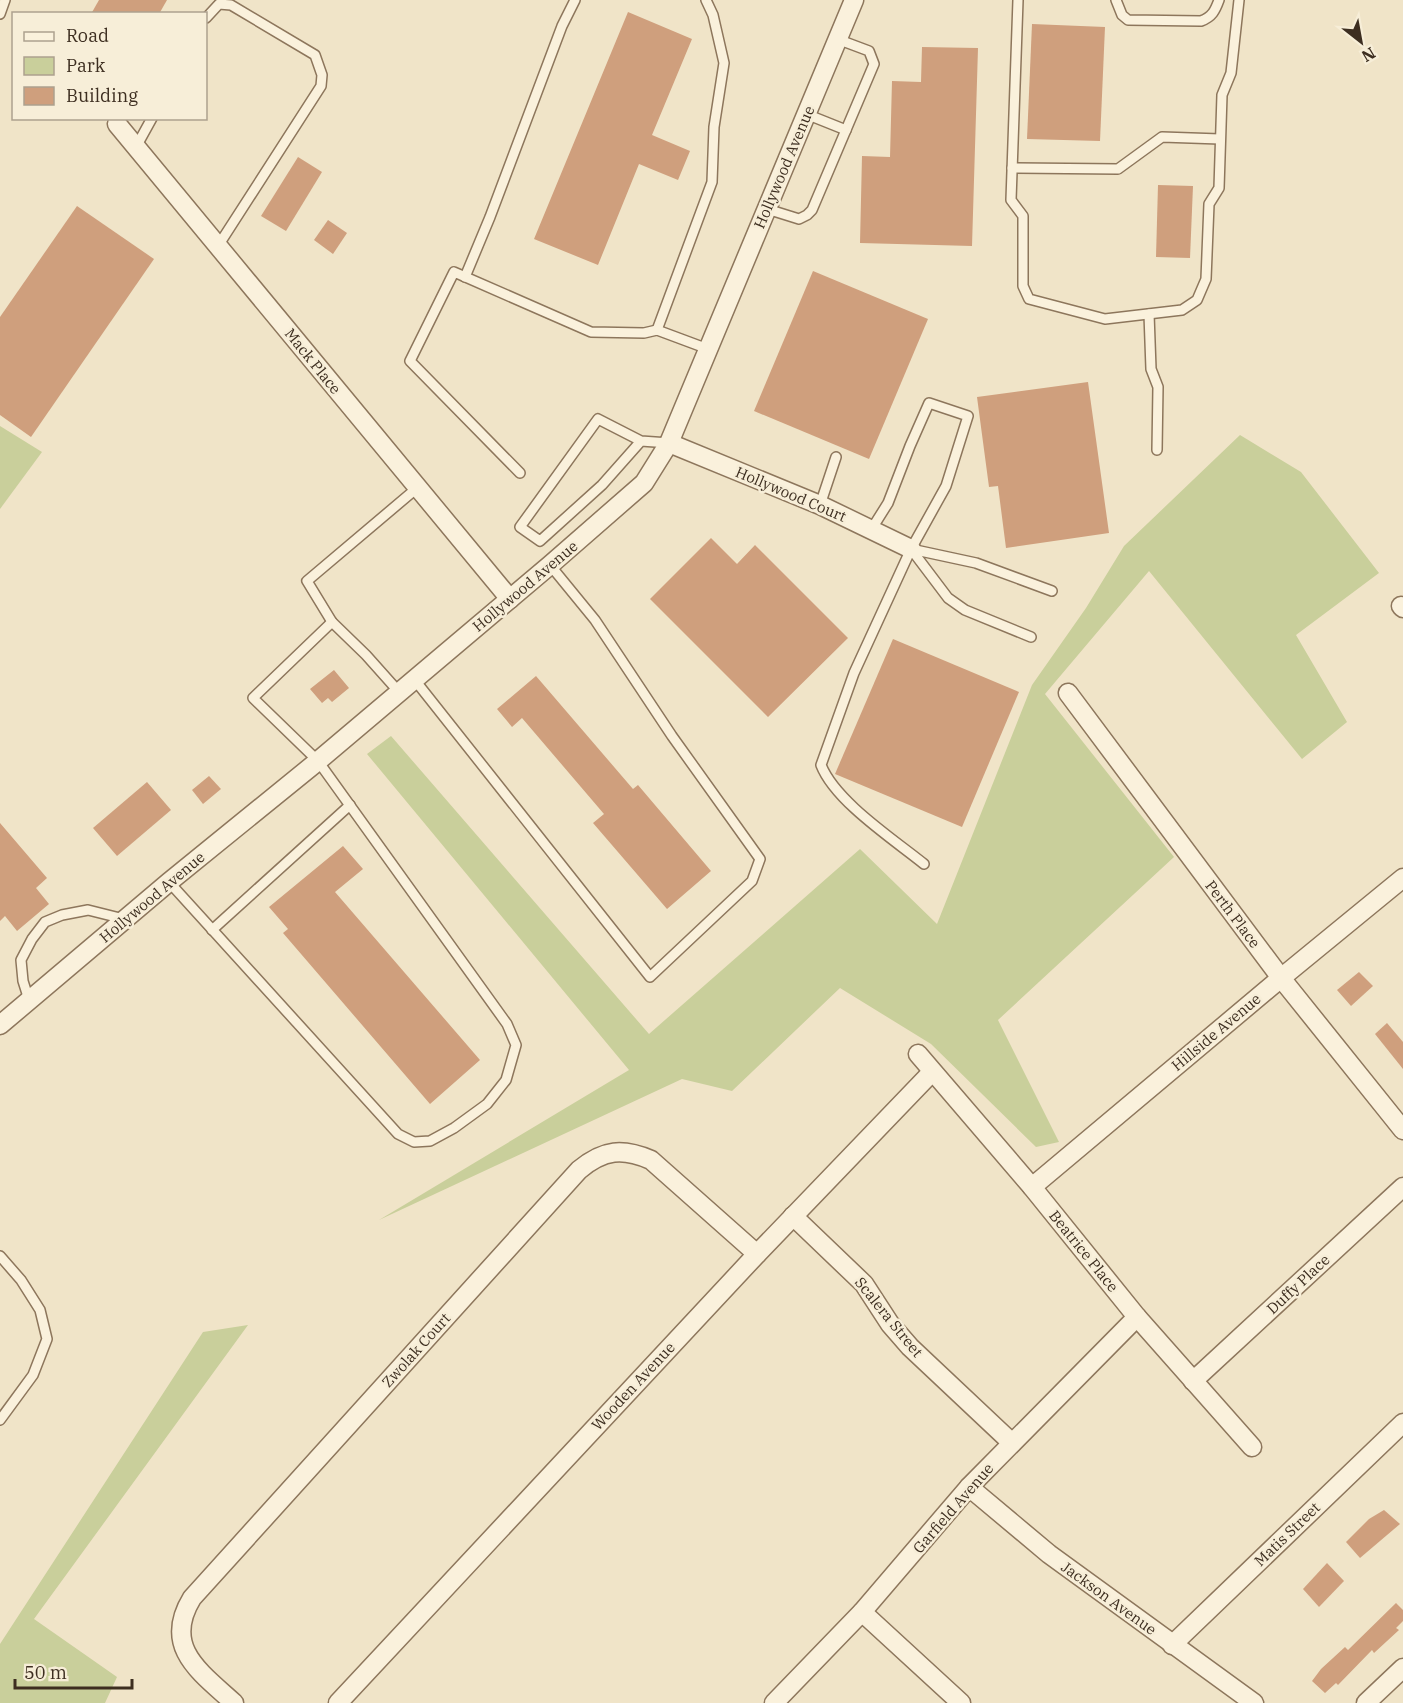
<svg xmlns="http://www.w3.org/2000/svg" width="1403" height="1703" font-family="'IBM Plex Serif',serif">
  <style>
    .green { fill: #c9cf9b }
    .building { fill: #cf9f7d }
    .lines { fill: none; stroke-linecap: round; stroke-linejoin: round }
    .service-casing { stroke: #8d765c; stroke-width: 12 }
    .minor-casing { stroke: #8d765c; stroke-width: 21 }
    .service { stroke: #faf1dc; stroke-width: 9 }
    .minor { stroke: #faf1dc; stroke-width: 18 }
    .labels { text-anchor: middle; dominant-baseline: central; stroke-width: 5; stroke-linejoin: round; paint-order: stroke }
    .street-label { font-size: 15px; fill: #3d2e20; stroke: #f7eed8 }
  </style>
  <rect width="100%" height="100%" fill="#f0e4c8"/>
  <g class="green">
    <polygon points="0,426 42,452 0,509"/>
    <polygon points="1240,435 1301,472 1379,573 1296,635 1347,722 1302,759 1149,571 1045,694 1174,857 998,1020 1059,1142 1036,1147 931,1044 840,988 732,1091 682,1079 379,1220 629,1070 367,754 391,736 649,1034 860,849 937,924 1032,685 1086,608 1124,546"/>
    <polygon points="248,1325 34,1619 117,1677 105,1703 0,1703 0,1644 203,1332"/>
  </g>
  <g class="building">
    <polygon points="99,0 167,0 159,14 91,14"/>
    <polygon points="628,12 692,39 652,135 690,151 678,180 639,164 598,265 534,239"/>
    <polygon points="1032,24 1105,27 1100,141 1027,139"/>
    <polygon points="922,47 978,48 972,246 860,243 862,156 890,157 892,81 921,82"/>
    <polygon points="298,157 322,172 286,231 261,216"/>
    <polygon points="1158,185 1193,186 1190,258 1156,257"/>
    <polygon points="77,206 154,259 31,437 0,415 0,317"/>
    <polygon points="328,220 347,233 333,254 314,240"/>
    <polygon points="813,271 928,319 869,459 754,411"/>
    <polygon points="1088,382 1109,533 1006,548 998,486 989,487 977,397"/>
    <polygon points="711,538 737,564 755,545 848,638 768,717 650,599"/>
    <polygon points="893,639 1019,692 962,827 835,774"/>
    <polygon points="334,670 349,688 332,702 328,698 322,703 310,689"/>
    <polygon points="536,676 633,789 638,785 711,871 667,909 593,823 604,814 522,718 512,727 497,709"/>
    <polygon points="209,776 221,789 203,804 192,790"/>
    <polygon points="147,782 171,810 117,856 93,828"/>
    <polygon points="0,823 47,878 36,888 49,904 17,931 5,916 0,921"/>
    <polygon points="343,846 363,869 335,892 480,1060 430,1104 283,933 288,929 269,907"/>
    <polygon points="1359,972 1373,986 1351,1006 1337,990"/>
    <polygon points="1387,1023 1403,1042 1403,1069 1375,1034"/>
    <polygon points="1384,1510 1400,1524 1360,1558 1346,1542 1369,1519"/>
    <polygon points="1327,1563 1344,1581 1319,1607 1303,1589"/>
    <polygon points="1396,1603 1403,1610 1403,1621 1396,1628 1399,1630 1374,1653 1372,1650 1338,1685 1336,1683 1325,1693 1312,1681 1321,1669 1345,1647 1348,1650"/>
  </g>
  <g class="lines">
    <g class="service-casing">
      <g id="service">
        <polyline points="1018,0 1011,200 1023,216 1023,286 1029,299 1105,319 1182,310 1197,300 1206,279 1209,204 1219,188 1222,95 1231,73 1239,0"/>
        <path d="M1116 0 1122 15 1128 20 1201 21C1212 17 1215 11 1219 0"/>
        <polyline points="0,14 5,0"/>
        <polyline points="206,18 219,4 231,5 315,55 322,75 321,86 218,246"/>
        <polyline points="806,114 846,130"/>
        <polyline points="136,147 152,118"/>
        <polyline points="1012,168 1118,169 1162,137 1220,139"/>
        <polyline points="767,209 799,219 807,215 812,210 874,64 869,51 837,39"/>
        <polyline points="465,277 490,217 562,26 575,0"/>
        <polyline points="1149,314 1151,369 1158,387 1157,450"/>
        <polyline points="657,330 712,182 714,127 724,63 713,15 706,0"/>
        <polyline points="641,441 602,485 540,541 520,527 598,419 641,441 669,443"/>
        <polyline points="520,473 410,361 454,272 591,332 644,333 657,330 708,349"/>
        <polyline points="820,505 836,457"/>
        <path d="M871 530 888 503 910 446 929 403 968 416 946 486 911 549 854 673 821 765C835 801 893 839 924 864"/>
        <polyline points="911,549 948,598 965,610 1031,637"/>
        <polyline points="911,549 976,563 1052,591"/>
        <polyline points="414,679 650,977 752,881 760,859 672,736 595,620 550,565"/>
        <polyline points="399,692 366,655 332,622 307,581 417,488"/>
        <polyline points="169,882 398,1134 414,1142 430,1141 454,1128 487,1104 506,1080 516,1045 507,1024 318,761 253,698 332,622"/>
        <polyline points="212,930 350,805"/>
        <polyline points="29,1000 23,981 21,960 32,939 45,922 62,915 88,910 124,919"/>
        <polyline points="0,1256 21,1280 40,1310 47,1339 33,1375 0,1420"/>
      </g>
    </g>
    <g class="minor-casing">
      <g id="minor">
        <polyline points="117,124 510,599"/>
        <polyline points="669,443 820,505 911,549"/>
        <polyline points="1401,606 1403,608"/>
        <polyline points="1068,693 1281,978 1403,1130"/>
        <polyline points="0,1025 169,882 318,761 550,565 644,483 669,443 854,0"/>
        <polyline points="918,1054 1032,1187 1137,1317 1252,1447"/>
        <polyline points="1032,1187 1281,978 1403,878"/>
        <polyline points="793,1216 864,1284 890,1324 910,1347 1012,1443"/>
        <polyline points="1193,1381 1403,1187"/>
        <polyline points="969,1487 1049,1554 1254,1703"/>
        <polyline points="862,1612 961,1703"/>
        <polyline points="1172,1645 1403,1423"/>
        <path d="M234 1703C200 1672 162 1647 192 1598L579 1170C604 1149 623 1148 651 1160L757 1254"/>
        <polyline points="338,1703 757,1254 932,1072"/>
        <polyline points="774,1703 862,1612 969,1487 1137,1317"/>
        <polyline points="1366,1703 1403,1668"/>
      </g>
    </g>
    <use href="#service" class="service"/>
    <use href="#minor" class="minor"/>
  </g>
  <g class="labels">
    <g class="street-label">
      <text transform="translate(784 167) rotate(-67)">Hollywood Avenue</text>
      <text transform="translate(313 361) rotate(51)">Mack Place</text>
      <text transform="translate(791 494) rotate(23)">Hollywood Court</text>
      <text transform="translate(525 586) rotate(-40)">Hollywood Avenue</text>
      <text transform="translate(152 897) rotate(-40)">Hollywood Avenue</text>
      <text transform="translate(1233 914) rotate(53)">Perth Place</text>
      <text transform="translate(1216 1032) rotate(-40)">Hillside Avenue</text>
      <text transform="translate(1084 1251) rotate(51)">Beatrice Place</text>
      <text transform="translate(1298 1284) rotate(-43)">Duffy Place</text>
      <text transform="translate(889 1317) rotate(51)">Scalera Street</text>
      <text transform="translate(416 1350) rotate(-48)">Zwolak Court</text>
      <text transform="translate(633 1386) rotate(-47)">Wooden Avenue</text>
      <text transform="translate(953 1508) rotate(-49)">Garfield Avenue</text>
      <text transform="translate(1287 1534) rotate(-44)">Matis Street</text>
      <text transform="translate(1109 1598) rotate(36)">Jackson Avenue</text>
    </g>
  </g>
  <rect x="12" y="12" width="195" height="108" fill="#f7eed8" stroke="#ada18e" stroke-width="1.5"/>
  <rect x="24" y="32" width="30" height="9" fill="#faf1dc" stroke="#ada18e" stroke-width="1.5"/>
  <text x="66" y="42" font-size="18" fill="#3d2e20">Road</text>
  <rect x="24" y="57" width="30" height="18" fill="#c9cf9b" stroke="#ada18e" stroke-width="1.5"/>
  <text x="66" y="72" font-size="18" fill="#3d2e20">Park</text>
  <rect x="24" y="87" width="30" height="18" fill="#cf9f7d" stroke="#ada18e" stroke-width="1.5"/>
  <text x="66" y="102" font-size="18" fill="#3d2e20">Building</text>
  <g transform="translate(1361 42) rotate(149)" stroke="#f7eed8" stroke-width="4.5" paint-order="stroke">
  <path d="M0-4.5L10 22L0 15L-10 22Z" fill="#3d2e20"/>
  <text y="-9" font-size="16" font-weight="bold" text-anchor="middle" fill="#3d2e20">N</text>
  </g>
  <path d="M15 1679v9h117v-9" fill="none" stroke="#3d2e20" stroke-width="3"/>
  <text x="24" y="1679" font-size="18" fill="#3d2e20" stroke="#f7eed8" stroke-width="4.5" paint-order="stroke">50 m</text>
</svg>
